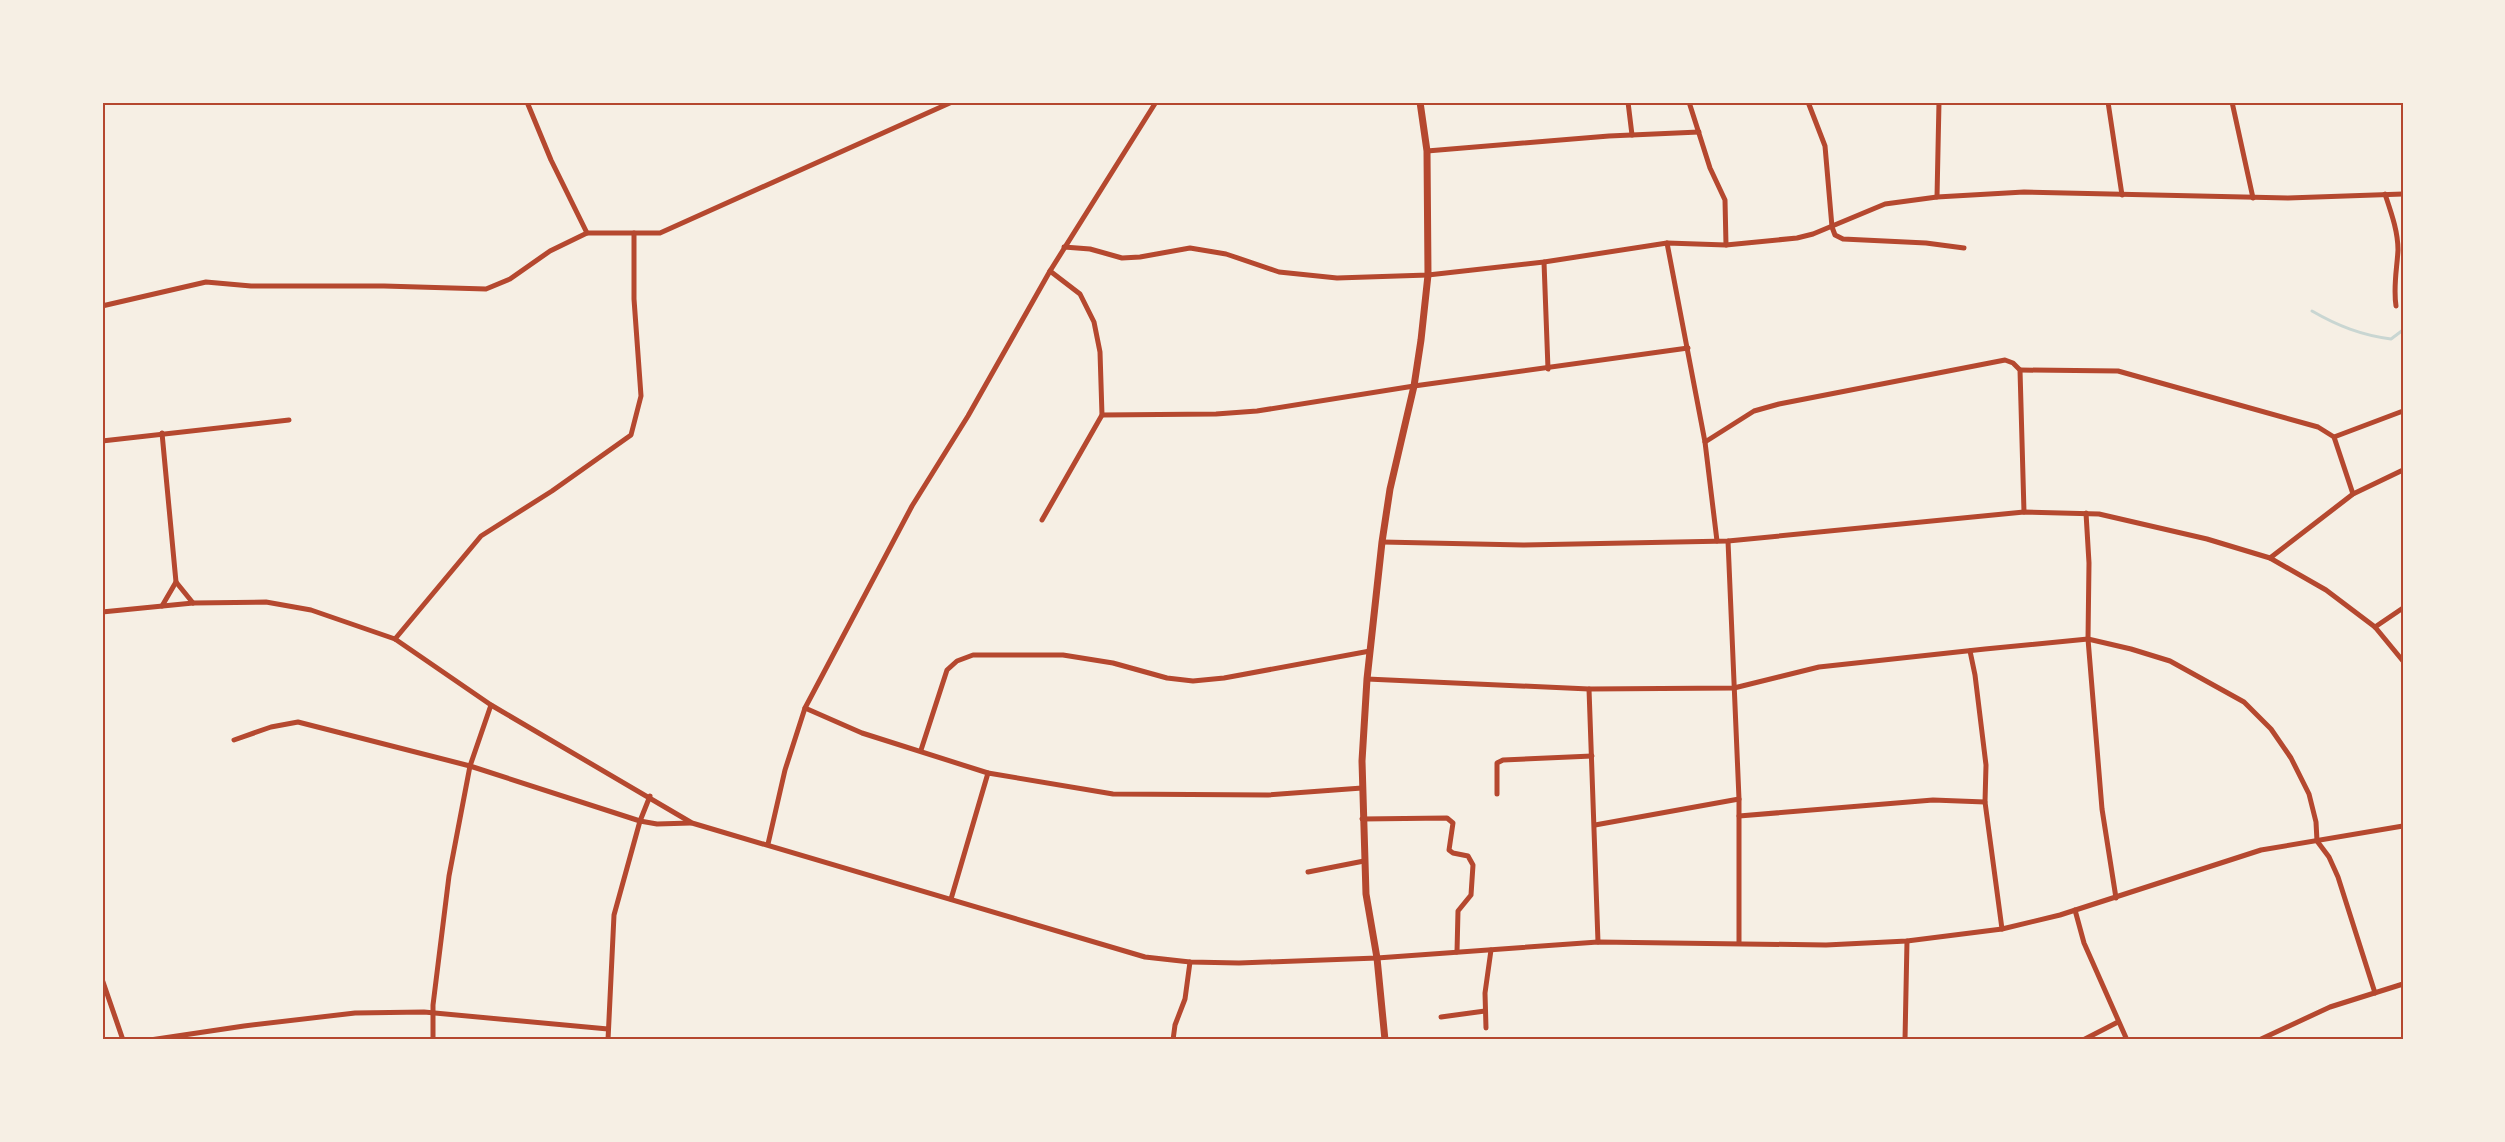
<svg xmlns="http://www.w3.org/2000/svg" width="2505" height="1142" font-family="Poppins,sans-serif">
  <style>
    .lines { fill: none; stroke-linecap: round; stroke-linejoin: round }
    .stream { stroke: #c9d6d2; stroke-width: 3 }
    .minor { stroke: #b5482f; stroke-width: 5 }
    .tertiary { stroke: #b5482f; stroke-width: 7 }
    .neatline { fill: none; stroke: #b5482f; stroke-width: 2 }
  </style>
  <rect width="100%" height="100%" fill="#f6efe4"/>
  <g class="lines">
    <path class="stream" d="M2312 311C2338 326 2361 335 2391 339L2403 330"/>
    <g class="minor">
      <polyline points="527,102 551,160 587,233"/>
      <polyline points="1628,102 1632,135"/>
      <polyline points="1689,102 1710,168 1725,200 1726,245"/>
      <polyline points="1808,102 1825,146 1832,227 1835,235 1843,239 1926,243 1964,248"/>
      <polyline points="2108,102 2122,195"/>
      <polyline points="2232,102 2253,198"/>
      <polyline points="1427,151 1609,136 1699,132"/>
      <path d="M2385 194C2391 212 2398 231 2398 250 2397 269 2393 286 2396 306"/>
      <polyline points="1937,197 1939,102"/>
      <polyline points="1667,243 1705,442 1717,541"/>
      <polyline points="1064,247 1090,249 1122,258 1140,257 1190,248 1226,254 1279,272 1337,278 1428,275 1544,262 1667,243 1726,245 1797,238 1813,234 1885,204 1937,197 2024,192 2288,198 2403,194"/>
      <polyline points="1544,262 1548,369"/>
      <polyline points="102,306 206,282 251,286 384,286 486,289 510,279 550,251 587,233 660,233 952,102"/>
      <polyline points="2020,370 2118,371 2318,427 2334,437 2353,494"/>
      <polyline points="1102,415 1216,414 1257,411 1414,386 1688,348"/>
      <polyline points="162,433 176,582 193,603"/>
      <polyline points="2334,437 2403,411"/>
      <polyline points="102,441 289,420"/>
      <polyline points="1705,442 1754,411 1779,404 2005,360 2013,363 2020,370 2024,512"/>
      <polyline points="2086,513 2089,563 2088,639 2102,809 2116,898"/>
      <polyline points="1042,520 1102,415 1100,352 1094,322 1080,294 1050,271"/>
      <polyline points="1728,541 1739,799 1739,942"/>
      <polyline points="1382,542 1523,545 1728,541 2024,512 2099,514 2207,539 2270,558 2326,590 2375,627 2403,661"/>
      <polyline points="2270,558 2353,494 2403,470"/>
      <polyline points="162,606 176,582"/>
      <polyline points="102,612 193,603 266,602 311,610 395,639 491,705 692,823 1145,957 1190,962 1239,963 1377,958 1598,942 1826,945 1907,941 2002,929 2060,915 2261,850 2403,826"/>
      <polyline points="2375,627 2403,608"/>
      <polyline points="395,639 481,536 552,491 631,435 641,396 634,299 634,233"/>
      <polyline points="1970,651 1975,675 1986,765 1985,802 2002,929"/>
      <polyline points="1367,679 1589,689 1734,688 1819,667 1985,649 2088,639 2131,649 2170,661 2244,702 2271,729 2291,758 2309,794 2316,822 2317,841 2329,857 2338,877 2375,993"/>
      <polyline points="1589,689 1598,942"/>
      <polyline points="805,708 862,733 988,773 1113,794 1268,795 1362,788"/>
      <polyline points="234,740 271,727 298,722 470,766 640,821 657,824 691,823"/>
      <polyline points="921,750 947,670 957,661 973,655 1063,655 1113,663 1167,678 1193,681 1224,678 1370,651"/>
      <polyline points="1497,794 1497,763 1503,760 1592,756"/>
      <polyline points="1739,816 1933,800 1985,802"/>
      <polyline points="1362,819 1447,818 1453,823 1449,850 1453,853 1468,856 1473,865 1471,895 1458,911 1457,952"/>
      <polyline points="1595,825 1739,799"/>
      <polyline points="768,844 785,770 805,708 912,506 968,416 1050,271 1156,102"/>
      <polyline points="1308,872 1364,861"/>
      <polyline points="951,899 988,773"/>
      <polyline points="2075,910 2084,943 2127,1040"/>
      <polyline points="102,979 123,1040"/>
      <polyline points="1441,1017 1485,1011"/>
      <polyline points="1486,1028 1485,993 1491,950"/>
      <polyline points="150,1040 244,1026 355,1013 424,1012 608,1029"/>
      <polyline points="433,1040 433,1005 449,876 470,766 491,705"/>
      <polyline points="608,1040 614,915 640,821 650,796"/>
      <polyline points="1173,1040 1175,1025 1185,999 1190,962"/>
      <polyline points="1905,1040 1907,941"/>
      <polyline points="2083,1040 2118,1022"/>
      <polyline points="2259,1040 2330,1007 2403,984"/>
    </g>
    <polyline class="tertiary" points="1385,1040 1377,958 1366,894 1362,761 1367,679 1382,542 1390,489 1414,386 1421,340 1428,275 1427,151 1420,102"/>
  </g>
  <rect width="2505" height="1142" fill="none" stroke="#f6efe4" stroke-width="207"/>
  <rect x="104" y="104" width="2298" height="934" class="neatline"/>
</svg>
